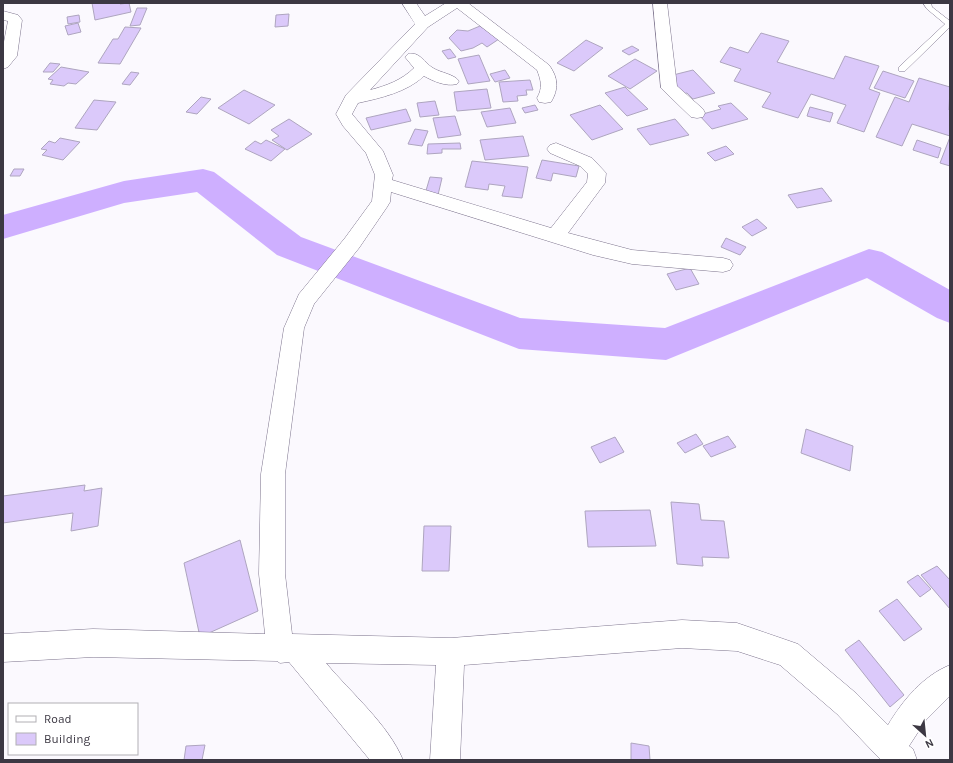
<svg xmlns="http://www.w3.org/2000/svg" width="953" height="763" font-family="Karla,sans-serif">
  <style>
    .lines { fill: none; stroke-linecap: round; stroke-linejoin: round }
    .river { fill: #ceafff; fill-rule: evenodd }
    .building { fill: #dbc9fa; stroke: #aea5bf }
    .lane-casing { stroke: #7d748d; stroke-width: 1 }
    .street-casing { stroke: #7d748d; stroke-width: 1 }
    .lane { fill: #fff; fill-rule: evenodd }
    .street { fill: #fff; fill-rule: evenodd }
  </style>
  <rect width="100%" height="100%" fill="#fbf9fe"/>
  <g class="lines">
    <polygon class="river" points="203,169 214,172 301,237 520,318 665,328 869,249 882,252 950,290 950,323 937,318 867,278 666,360 519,349 277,255 197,192 124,203 3,239 3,215 124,181"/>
  </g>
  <g class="building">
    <polygon points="92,3 120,3 120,4 129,3 131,12 95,20"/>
    <polygon points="137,8 147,8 140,25 130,26"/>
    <polygon points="289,14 288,26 275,27 276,15"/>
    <polygon points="79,15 80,22 68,24 67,17"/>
    <polygon points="78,23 81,32 68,35 65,26"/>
    <polygon points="480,26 499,39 487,47 482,43 473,48 461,51 449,38 457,30 468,31"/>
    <polygon points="125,27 141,28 120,64 98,63 113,39 118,39"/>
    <polygon points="761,33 789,41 777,62 834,79 845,56 879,66 869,89 880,93 864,132 837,123 846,105 811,94 798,118 762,107 771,93 734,81 741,69 720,62 730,47 748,53"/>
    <polygon points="586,40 603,48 574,71 557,63"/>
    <polygon points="632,46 639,50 629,55 622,51"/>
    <polygon points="450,49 456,57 448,59 442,51"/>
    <polygon points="479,55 490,81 468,84 458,59"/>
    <polygon points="635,59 657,71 630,89 608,76"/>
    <polygon points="50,63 60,64 53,72 43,72"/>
    <polygon points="61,67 89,72 76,84 68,83 64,86 50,84 53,80 48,79"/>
    <polygon points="505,70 510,78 495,82 490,74"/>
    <polygon points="693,70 715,93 693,99 687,93 681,94 673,86 677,84 669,76"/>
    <polygon points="883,71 914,81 905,98 874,88"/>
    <polygon points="131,72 139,73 130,85 122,84"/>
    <polygon points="919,78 950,87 949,110 950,111 950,136 912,124 902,146 876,137 895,97 909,102"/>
    <polygon points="530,80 533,90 526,90 527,95 517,96 518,101 503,102 499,82"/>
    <polygon points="625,87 648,109 627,116 605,93"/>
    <polygon points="487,89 491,108 457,111 454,92"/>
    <polygon points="244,90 275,105 249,124 218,108"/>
    <polygon points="201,97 211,99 197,114 186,112"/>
    <polygon points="94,100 116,102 97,130 75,128"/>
    <polygon points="435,101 439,115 420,117 417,103"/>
    <polygon points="731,103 748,119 712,129 699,115 721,109 718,106"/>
    <polygon points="535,105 538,110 525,113 522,108"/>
    <polygon points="600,105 623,129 592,140 570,115"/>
    <polygon points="810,107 833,113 830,122 807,116"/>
    <polygon points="510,108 516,123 487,127 481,112"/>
    <polygon points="406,109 411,121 371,130 366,118"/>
    <polygon points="455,116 461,135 438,138 433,118"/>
    <polygon points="289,119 312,134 287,150 272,140 279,136 271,130"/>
    <polygon points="675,119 689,135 650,145 637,129"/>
    <polygon points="415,129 428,131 422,146 408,144"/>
    <polygon points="523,136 529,156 485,160 480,140"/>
    <polygon points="950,137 950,166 940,163"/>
    <polygon points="60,138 80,142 63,160 42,155 47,150 41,149 49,141 55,143"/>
    <polygon points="266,140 285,149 271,161 245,149 255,141 261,144"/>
    <polygon points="917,140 941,148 938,158 913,150"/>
    <polygon points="460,143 461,149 442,149 442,153 427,154 428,144"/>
    <polygon points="726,146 734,154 715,161 707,153"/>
    <polygon points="542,160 579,166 576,177 553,173 551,181 536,178"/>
    <polygon points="472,161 528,167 522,198 502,196 505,186 489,184 488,190 465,187"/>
    <polygon points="14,169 24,169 20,176 10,176"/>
    <polygon points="430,177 442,178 438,195 425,194"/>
    <polygon points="822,188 832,201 797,208 788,195"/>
    <polygon points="757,219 767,228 752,236 742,227"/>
    <polygon points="726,238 746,247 740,255 721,247"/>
    <polygon points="690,268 699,284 676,290 667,274"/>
    <polygon points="806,429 853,446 850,471 801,453"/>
    <polygon points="696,434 703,444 685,453 677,443"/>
    <polygon points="728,436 736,447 711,457 703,446"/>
    <polygon points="615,437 624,452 600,463 591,447"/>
    <polygon points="85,485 84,491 102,488 98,526 71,531 73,513 3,523 3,496"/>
    <polygon points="671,502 699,504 701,520 724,521 729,558 702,557 703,566 677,564"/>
    <polygon points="650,510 656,546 588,547 585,511"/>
    <polygon points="424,526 451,526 449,571 422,571"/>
    <polygon points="240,540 258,611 200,637 184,563"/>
    <polygon points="937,566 950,580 950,609 921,575"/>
    <polygon points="918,575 931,589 920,597 907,582"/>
    <polygon points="897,599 922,629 904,641 879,611"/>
    <polygon points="859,640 904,695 890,707 845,650"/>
    <polygon points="631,743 649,746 650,760 631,760"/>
    <polygon points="205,745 202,760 184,760 186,746"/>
  </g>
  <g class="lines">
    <g class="lane-casing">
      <polygon id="lane" points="923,3 931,3 932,7 950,21 950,27 905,71 899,71 899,67 945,24 927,9"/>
    </g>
    <g class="street-casing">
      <g id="street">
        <path d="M402 3H416L425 16 446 3H468L549 65C558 77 559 89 551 102L545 103 539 102 537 98C543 88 541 80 537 70L457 8 428 27 370 90C386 86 402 80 414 68L405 57 408 54C420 51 424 63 433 68 441 73 454 74 459 81L457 84C446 87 433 81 424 76 407 92 381 98 358 103L352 114 383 151 393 175 392 180 551 228 587 182 588 174 580 166 550 153 547 149 550 145 556 143 592 158 606 173 605 183 602 187 568 233 632 250 723 258 730 260 733 265 730 270 723 272 632 264 593 255 391 192 390 202 387 207 359 248 314 304 304 328 285 474V574L292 634 451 638 682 620 737 623 798 644 857 694 888 725C903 700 923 676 950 665V696L926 720 909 746 913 749 917 760H881L837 714 780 665 737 651 682 648 464 665 460 760H430L436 665 326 663C351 693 388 724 403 760H370L289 662 280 663 277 661 93 657 3 662V634L93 629 265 634 259 574 261 474 284 328 299 294 345 238 372 201 375 175 366 153 343 126 336 114 346 95 415 24Z"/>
        <polygon points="653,3 667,3 677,86 703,109 705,113 703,117 697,118 691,117 661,88"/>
        <polygon points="3,11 18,15 22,20 17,56 8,67 3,69 3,47 8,21 3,20"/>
      </g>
    </g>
    <use href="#lane" class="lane"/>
    <use href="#street" class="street"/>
  </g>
  <rect width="953" height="763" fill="none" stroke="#3c3843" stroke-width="8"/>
  <rect x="8" y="703" width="130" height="52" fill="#ffffff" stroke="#b1afb4"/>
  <rect x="16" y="716" width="20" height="6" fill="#ffffff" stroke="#b1afb4"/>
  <text x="44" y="723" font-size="12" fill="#3c3843">Road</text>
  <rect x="16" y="733" width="20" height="12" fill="#dbc9fa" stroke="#b1afb4"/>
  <text x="44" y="743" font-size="12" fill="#3c3843">Building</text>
  <g transform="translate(925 735) rotate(153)" stroke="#ffffff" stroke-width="3" paint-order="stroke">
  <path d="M0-3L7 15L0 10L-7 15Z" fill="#3c3843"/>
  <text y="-6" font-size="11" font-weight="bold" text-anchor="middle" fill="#3c3843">N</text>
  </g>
</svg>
